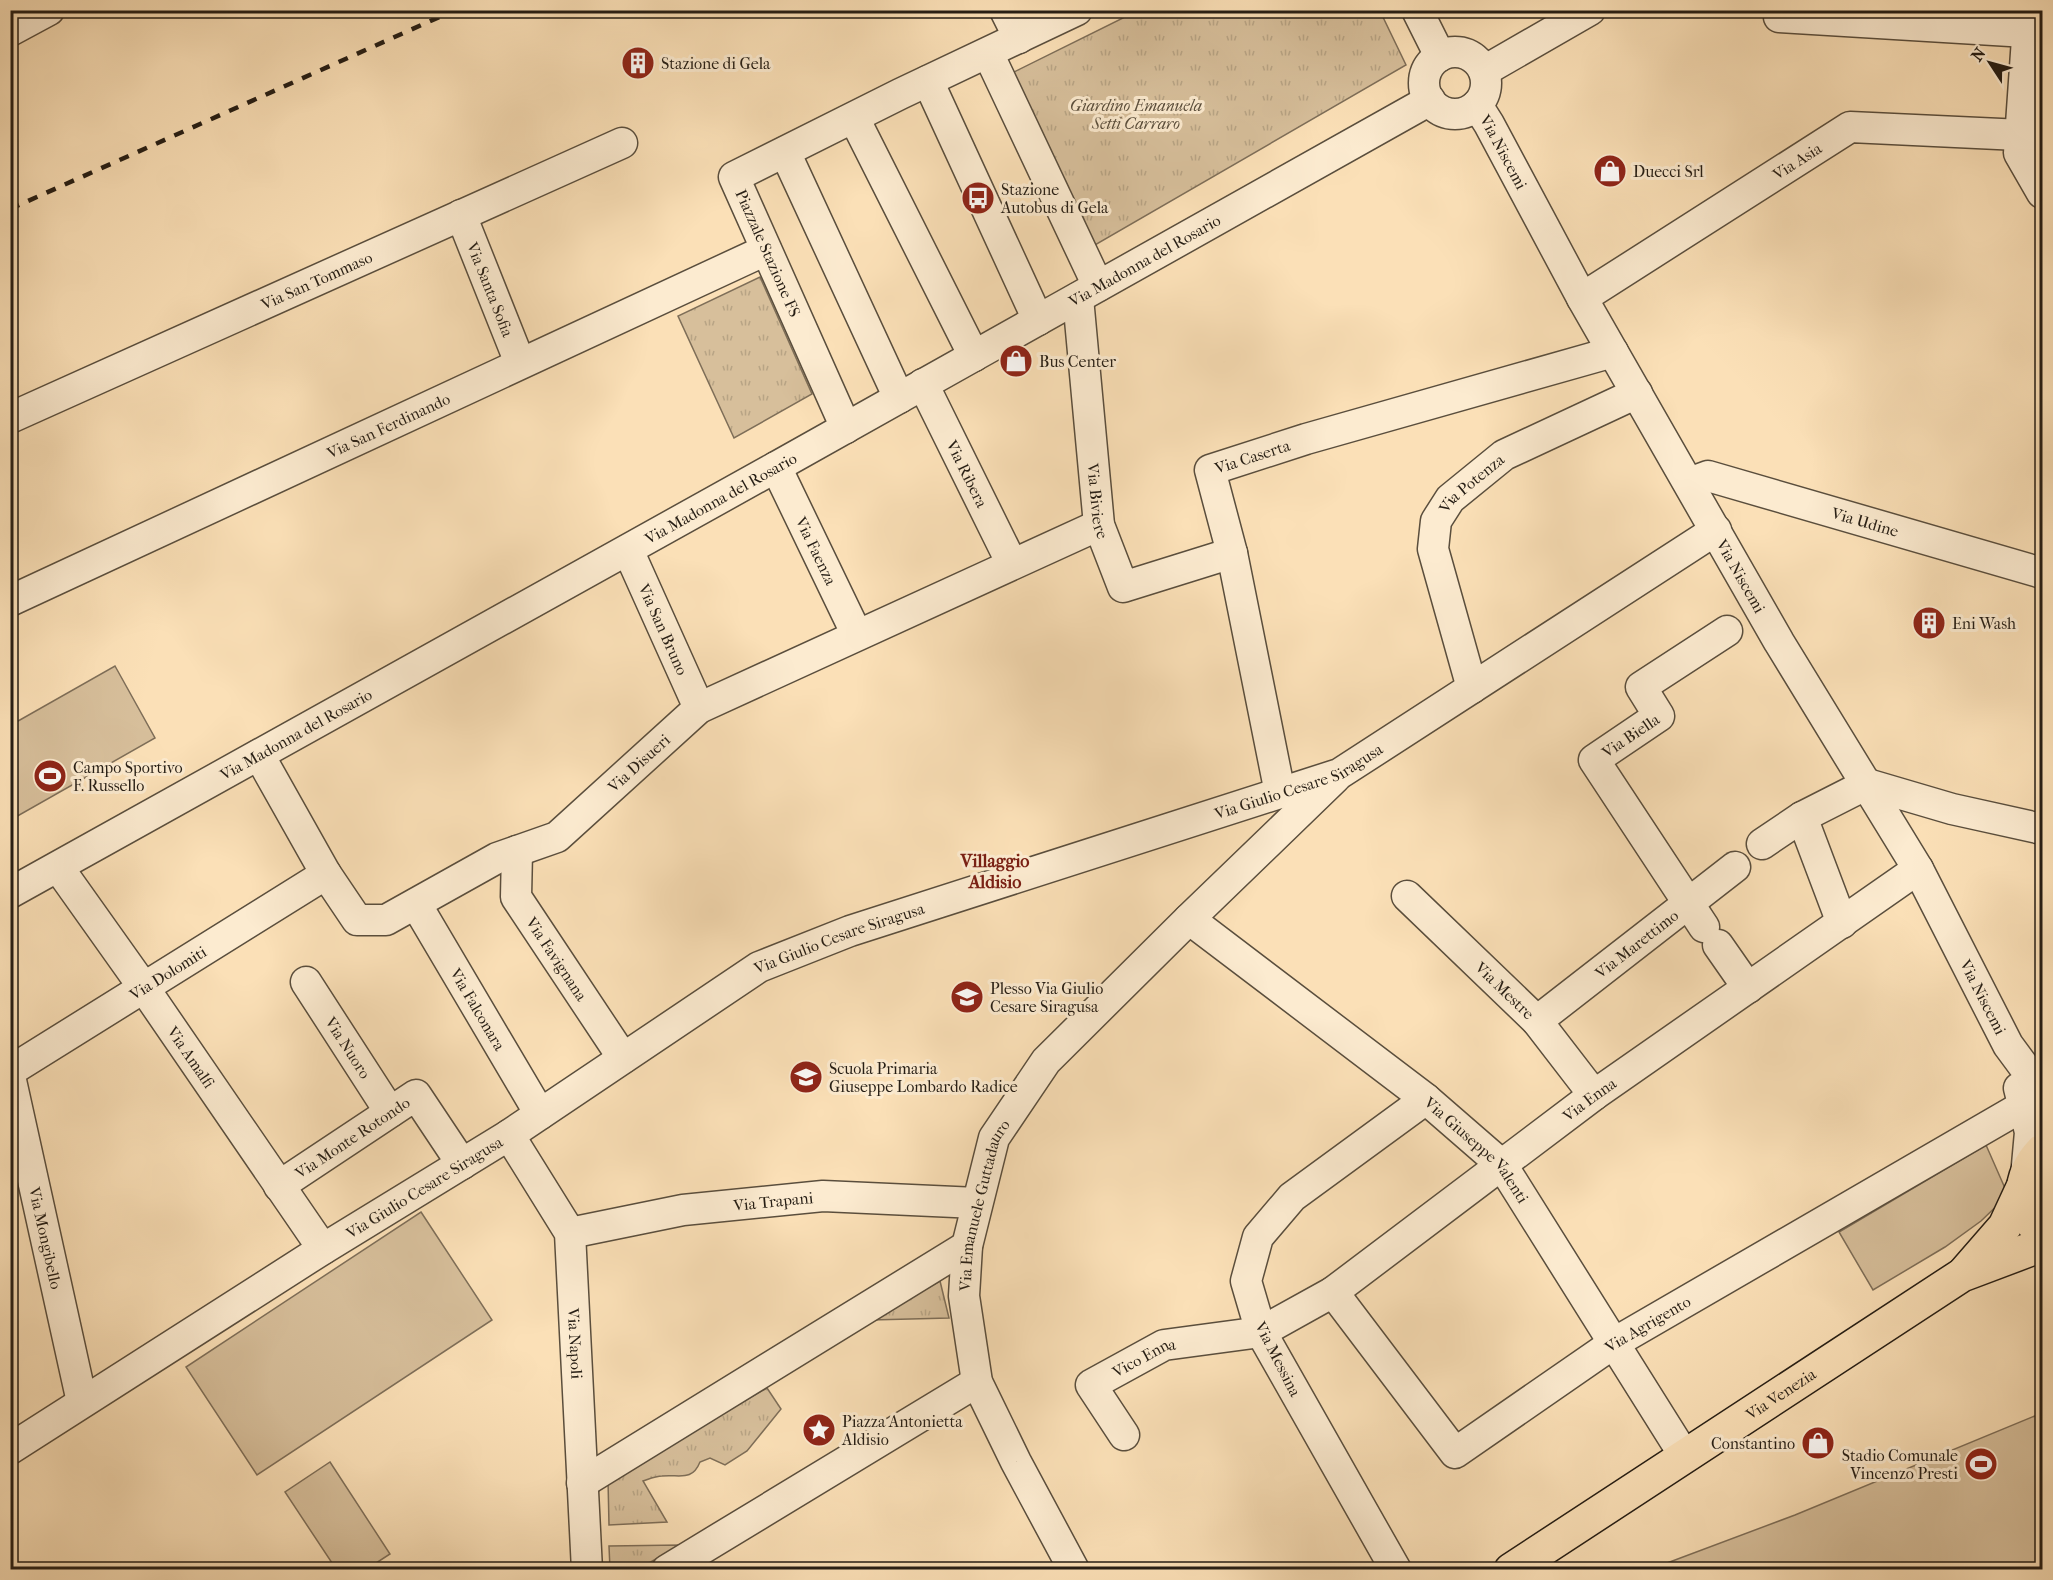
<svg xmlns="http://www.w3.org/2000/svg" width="2053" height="1580" font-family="'IM FELL French Canon',serif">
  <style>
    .grass { fill: #d7bf9b; stroke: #7e6e58; stroke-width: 1.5 }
    .park { fill: url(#park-tufts); stroke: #7e6e58; stroke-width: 1.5 }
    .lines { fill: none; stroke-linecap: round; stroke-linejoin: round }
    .minor-casing { stroke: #5a4e3d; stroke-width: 33 }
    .major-casing { stroke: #251d14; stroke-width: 36 }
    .minor { stroke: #fcebd0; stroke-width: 30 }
    .major { stroke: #fbe0b7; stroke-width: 33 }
    .rail { stroke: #251d14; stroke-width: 4.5; stroke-dasharray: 10 10; stroke-linecap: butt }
    .labels { text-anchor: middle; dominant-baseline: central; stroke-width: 6; stroke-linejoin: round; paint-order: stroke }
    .poi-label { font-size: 16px; fill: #251d14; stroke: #fcebd0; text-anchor: start }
    .park-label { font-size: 16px; font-style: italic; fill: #5a4e3c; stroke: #fcebd0 }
    .street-label { font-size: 16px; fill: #251d14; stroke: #fcebd0 }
    .neighbourhood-label { font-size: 18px; font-weight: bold; fill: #7a1f14; stroke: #fcebd0 }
  </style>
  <defs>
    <pattern id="park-tufts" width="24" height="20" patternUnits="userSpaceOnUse" patternTransform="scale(1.5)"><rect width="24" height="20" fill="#d7bf9b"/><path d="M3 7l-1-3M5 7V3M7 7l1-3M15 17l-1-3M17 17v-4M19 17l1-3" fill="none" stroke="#b8a485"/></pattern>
  </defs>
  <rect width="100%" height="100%" fill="#fbe0b7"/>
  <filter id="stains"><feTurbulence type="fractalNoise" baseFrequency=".00333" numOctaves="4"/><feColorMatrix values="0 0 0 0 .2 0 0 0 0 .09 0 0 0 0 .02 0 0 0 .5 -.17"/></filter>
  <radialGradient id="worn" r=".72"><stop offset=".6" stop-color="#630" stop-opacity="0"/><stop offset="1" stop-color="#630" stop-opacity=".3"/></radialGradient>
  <g class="grass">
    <polygon points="115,666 155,738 14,818 10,813 11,725"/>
    <polygon points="1986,1145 2008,1195 1981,1221 1945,1247 1873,1290 1839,1232"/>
    <polygon points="421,1212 492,1320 257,1475 186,1367"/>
    <polygon points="2042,1413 2042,1569 1651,1569 1795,1515"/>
    <polygon points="330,1462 390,1554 367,1569 336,1569 285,1492"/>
  </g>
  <g class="park">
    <polygon points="1139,10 1380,11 1406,65 1095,245 1012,73"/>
    <polygon points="760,277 812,394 734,438 678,316"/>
    <polygon points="940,1281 949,1318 871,1320"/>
    <path d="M767 1388 781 1409 747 1451 725 1465 710 1458 700 1462C692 1482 679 1474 662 1476 656 1476 649 1479 643 1481L667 1522 609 1525 608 1480Z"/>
    <polygon points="680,1545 637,1570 610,1569 609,1546"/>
  </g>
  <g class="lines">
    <g class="minor-casing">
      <g id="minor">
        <polyline points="1005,10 1019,38"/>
        <polyline points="1417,10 1440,56"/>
        <polyline points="2029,10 2019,153 2042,193"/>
        <polyline points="1779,17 2042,33"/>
        <polyline points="10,31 49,10"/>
        <circle cx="1455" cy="83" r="31"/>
        <polyline points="988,53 1098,286"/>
        <polyline points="1484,71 1590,10"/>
        <polyline points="928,81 1038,320"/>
        <path id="s1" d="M1477 105 1489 124 1582 298 1779 642 1918 869 2008 1045 2042 1091"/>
        <polyline points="854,118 974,356"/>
        <polyline points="785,152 899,398"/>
        <path id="s2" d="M461 215 520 363"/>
        <path id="s3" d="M1078 298 1099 525 1123 587 1232 553"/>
        <path id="s4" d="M1582 298 1850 127 2042 136"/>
        <path id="s5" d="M923 384 1012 564"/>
        <path id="s6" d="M10 418 622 143"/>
        <polyline points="846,428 734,177 900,94 1077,10"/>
        <path id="s7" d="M776 467 857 635"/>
        <path id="s8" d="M1689 483 1708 476 2042 573"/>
        <path id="s9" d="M628 550 699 708"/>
        <path id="s10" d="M10 601 766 250"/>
        <path id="s11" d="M1472 688 1433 549 1436 521 1450 499 1504 455 1637 393"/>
        <path id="s12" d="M259 755 326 874 357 920H386L497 858 557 837 699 708 1099 525"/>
        <path id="s13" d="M1280 793 1232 553 1210 470 1306 439 1613 352"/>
        <polyline points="1802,817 1842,923"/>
        <polyline points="1762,844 1802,817 1867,784 1952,809 2042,829"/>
        <path id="s14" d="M517 851 516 897 623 1058"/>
        <path id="s15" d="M58 867 144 988 323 1249"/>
        <path id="s16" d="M10 893 776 467 1430 100"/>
        <path id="s17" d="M1407 896 1537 1021 1594 1095"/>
        <path id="s18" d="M416 904 540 1114"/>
        <path id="s19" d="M1189 919 1426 1099 1502 1165 1684 1455"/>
        <path id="s20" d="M1704 927 1594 760 1659 716 1641 687 1727 631"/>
        <polyline points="1718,945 1748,988"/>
        <path id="s21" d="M306 982 390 1112"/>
        <path id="s22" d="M1537 1021 1735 867"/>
        <path id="s23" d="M10 1071 326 874"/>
        <path id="s24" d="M10 1076 82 1402"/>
        <polyline points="2019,1088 2030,1132 2026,1176"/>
        <path id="s25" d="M509 1135 570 1233 587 1570"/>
        <path id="s26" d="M279 1186 416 1095 462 1164"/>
        <path id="s27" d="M570 1233 683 1210 823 1196 977 1203"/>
        <path id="s28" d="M1333 1292 1455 1453 1614 1343 2023 1106"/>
        <path id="s29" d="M1124 1435 1091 1385 1164 1345 1261 1332 1333 1292 1594 1095 1918 869"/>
        <path id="s30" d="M10 1449 323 1249 509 1135 759 967 850 931 1339 774 1716 530"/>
        <polyline points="582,1483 967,1246"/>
        <polyline points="667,1570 977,1382"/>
        <path id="s31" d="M1074 1570 1016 1462 977 1382 964 1296 967 1246 994 1138 1046 1061 1189 919 1335 778"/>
        <polyline points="1396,1570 1261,1332 1246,1281 1258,1237 1292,1197 1426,1099"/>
      </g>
    </g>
    <g class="major-casing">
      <g id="major">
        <path d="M2042 1151C2018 1176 2016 1209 2042 1234"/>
        <polyline points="1965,1272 2005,1226 2024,1185"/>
        <path id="s32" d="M1511 1570 1962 1275 2031 1249 2042 1247"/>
      </g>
    </g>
    <use href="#minor" class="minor"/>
    <use href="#major" class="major"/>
    <polyline class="rail" points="10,209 455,10"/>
  </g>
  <defs>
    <g id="building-disc" transform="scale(1.725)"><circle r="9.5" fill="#8f2418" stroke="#fcebd0"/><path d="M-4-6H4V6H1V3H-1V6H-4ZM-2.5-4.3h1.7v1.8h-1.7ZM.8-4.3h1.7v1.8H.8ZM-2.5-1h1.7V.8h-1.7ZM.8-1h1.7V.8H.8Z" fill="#fff"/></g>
    <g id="shop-disc" transform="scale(1.725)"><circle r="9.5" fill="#8f2418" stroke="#fcebd0"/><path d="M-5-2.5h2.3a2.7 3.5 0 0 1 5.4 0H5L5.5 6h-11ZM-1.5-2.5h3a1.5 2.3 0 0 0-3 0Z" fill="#fff"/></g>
    <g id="bus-disc" transform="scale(1.725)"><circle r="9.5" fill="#8f2418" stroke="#fcebd0"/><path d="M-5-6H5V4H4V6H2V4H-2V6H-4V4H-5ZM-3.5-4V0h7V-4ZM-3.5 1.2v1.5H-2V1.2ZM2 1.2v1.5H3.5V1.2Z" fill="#fff"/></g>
    <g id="stadium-disc" transform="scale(1.725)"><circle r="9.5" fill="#8f2418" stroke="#fcebd0"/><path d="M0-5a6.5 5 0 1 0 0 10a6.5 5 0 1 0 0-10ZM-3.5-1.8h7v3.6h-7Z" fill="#fff"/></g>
    <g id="school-disc" transform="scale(1.725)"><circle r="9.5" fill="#8f2418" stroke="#fcebd0"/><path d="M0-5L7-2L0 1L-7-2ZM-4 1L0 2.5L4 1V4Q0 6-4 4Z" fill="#fff"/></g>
    <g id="sight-disc" transform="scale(1.725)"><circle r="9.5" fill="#8f2418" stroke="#fcebd0"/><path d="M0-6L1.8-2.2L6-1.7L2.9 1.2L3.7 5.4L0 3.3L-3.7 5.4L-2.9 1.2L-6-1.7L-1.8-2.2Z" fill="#fff"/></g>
  </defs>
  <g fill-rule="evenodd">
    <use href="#building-disc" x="638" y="63"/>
    <use href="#shop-disc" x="1610" y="171"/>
    <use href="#bus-disc" x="978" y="198"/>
    <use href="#shop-disc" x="1016" y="361"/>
    <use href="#building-disc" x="1929" y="623"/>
    <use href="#stadium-disc" x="50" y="776"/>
    <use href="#school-disc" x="967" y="997"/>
    <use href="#school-disc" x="806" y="1077"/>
    <use href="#sight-disc" x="819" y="1430"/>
    <use href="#shop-disc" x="1818" y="1443"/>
    <use href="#stadium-disc" x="1981" y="1464"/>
  </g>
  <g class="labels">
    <g class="poi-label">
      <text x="661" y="63">Stazione di Gela</text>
      <text x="1633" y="171">Duecci Srl</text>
      <text x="1001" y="189">Stazione<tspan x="1001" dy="18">Autobus di Gela</tspan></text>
      <text x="1039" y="361">Bus Center</text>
      <text x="1952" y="623">Eni Wash</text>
      <text x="73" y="767">Campo Sportivo<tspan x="73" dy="18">F. Russello</tspan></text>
      <text x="990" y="988">Plesso Via Giulio<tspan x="990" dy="18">Cesare Siragusa</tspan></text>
      <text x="829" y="1068">Scuola Primaria<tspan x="829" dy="18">Giuseppe Lombardo Radice</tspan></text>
      <text x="842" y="1421">Piazza Antonietta<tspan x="842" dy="18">Aldisio</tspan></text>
      <text x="1795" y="1443" text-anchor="end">Constantino</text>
      <text x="1958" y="1455" text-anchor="end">Stadio Comunale<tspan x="1958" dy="18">Vincenzo Presti</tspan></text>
    </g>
    <g class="park-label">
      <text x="1136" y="105">Giardino Emanuela<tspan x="1136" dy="18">Setti Carraro</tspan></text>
    </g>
    <g class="street-label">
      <text stroke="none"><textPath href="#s1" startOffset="54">Via Niscemi</textPath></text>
      <text stroke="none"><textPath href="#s4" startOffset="255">Via Asia</textPath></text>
      <text transform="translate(768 253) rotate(66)">Piazzale Stazione FS</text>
      <text stroke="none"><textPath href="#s16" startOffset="1299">Via Madonna del Rosario</textPath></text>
      <text stroke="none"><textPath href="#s6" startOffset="336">Via San Tommaso</textPath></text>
      <text stroke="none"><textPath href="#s2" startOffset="80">Via Santa Sofia</textPath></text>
      <text stroke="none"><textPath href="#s10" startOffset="417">Via San Ferdinando</textPath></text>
      <text stroke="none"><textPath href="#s13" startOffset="375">Via Caserta</textPath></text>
      <text stroke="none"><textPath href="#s5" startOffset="100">Via Ribera</textPath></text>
      <text stroke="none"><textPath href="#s11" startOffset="225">Via Potenza</textPath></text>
      <text stroke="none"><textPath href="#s16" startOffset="813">Via Madonna del Rosario</textPath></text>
      <text stroke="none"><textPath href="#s3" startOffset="204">Via Biviere</textPath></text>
      <text stroke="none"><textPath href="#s8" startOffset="184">Via Udine</textPath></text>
      <text stroke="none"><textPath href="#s7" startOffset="93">Via Faenza</textPath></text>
      <text stroke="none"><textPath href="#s1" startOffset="540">Via Niscemi</textPath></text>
      <text stroke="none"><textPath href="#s9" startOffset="87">Via San Bruno</textPath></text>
      <text stroke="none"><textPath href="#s16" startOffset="327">Via Madonna del Rosario</textPath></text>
      <text stroke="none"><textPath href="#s20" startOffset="244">Via Biella</textPath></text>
      <text stroke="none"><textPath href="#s12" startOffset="522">Via Disueri</textPath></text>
      <text stroke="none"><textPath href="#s30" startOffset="1462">Via Giulio Cesare Siragusa</textPath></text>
      <text stroke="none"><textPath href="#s30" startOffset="976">Via Giulio Cesare Siragusa</textPath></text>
      <text stroke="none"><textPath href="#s22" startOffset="126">Via Marettimo</textPath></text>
      <text stroke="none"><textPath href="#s14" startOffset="120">Via Favignana</textPath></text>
      <text stroke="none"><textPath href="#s23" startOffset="186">Via Dolomiti</textPath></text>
      <text stroke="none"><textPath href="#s17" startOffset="136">Via Mestre</textPath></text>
      <text stroke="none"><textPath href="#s1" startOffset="1026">Via Niscemi</textPath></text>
      <text stroke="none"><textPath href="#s18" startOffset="122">Via Falconara</textPath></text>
      <text stroke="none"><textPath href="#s21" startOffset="78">Via Nuoro</textPath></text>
      <text stroke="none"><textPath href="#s15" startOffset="232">Via Amalfi</textPath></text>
      <text stroke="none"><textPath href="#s29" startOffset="644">Via Enna</textPath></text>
      <text stroke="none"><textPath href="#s26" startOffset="88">Via Monte Rotondo</textPath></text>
      <text stroke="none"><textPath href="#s19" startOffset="370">Via Giuseppe Valenti</textPath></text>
      <text stroke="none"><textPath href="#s30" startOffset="490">Via Giulio Cesare Siragusa</textPath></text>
      <text stroke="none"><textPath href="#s27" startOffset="206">Via Trapani</textPath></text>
      <text stroke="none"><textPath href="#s31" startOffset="392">Via Emanuele Guttadauro</textPath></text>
      <text stroke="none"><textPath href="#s24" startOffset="166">Via Mongibello</textPath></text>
      <text stroke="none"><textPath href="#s28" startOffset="434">Via Agrigento</textPath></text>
      <text stroke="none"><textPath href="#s25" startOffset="226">Via Napoli</textPath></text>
      <text stroke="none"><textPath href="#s29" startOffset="120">Vico Enna</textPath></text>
      <text transform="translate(1278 1359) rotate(63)">Via Messina</text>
      <text stroke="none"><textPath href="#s32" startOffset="322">Via Venezia</textPath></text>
    </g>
    <g class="neighbourhood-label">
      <text x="995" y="861">Villaggio<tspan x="995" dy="21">Aldisio</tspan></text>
    </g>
  </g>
  <rect width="2053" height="1580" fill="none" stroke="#fbe0b7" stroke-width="36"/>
  <rect x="12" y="12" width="2029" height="1556" fill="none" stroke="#251d14" stroke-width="3"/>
  <rect x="18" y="18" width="2017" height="1544" fill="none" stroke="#251d14" stroke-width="1.5"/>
  <g transform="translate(1990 63) rotate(306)" stroke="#fcebd0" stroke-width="4.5" paint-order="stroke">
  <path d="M0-4.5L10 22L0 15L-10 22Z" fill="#251d14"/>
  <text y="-9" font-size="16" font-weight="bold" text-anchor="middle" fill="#251d14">N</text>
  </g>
  <rect width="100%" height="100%" filter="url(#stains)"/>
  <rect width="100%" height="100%" fill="url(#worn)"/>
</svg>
